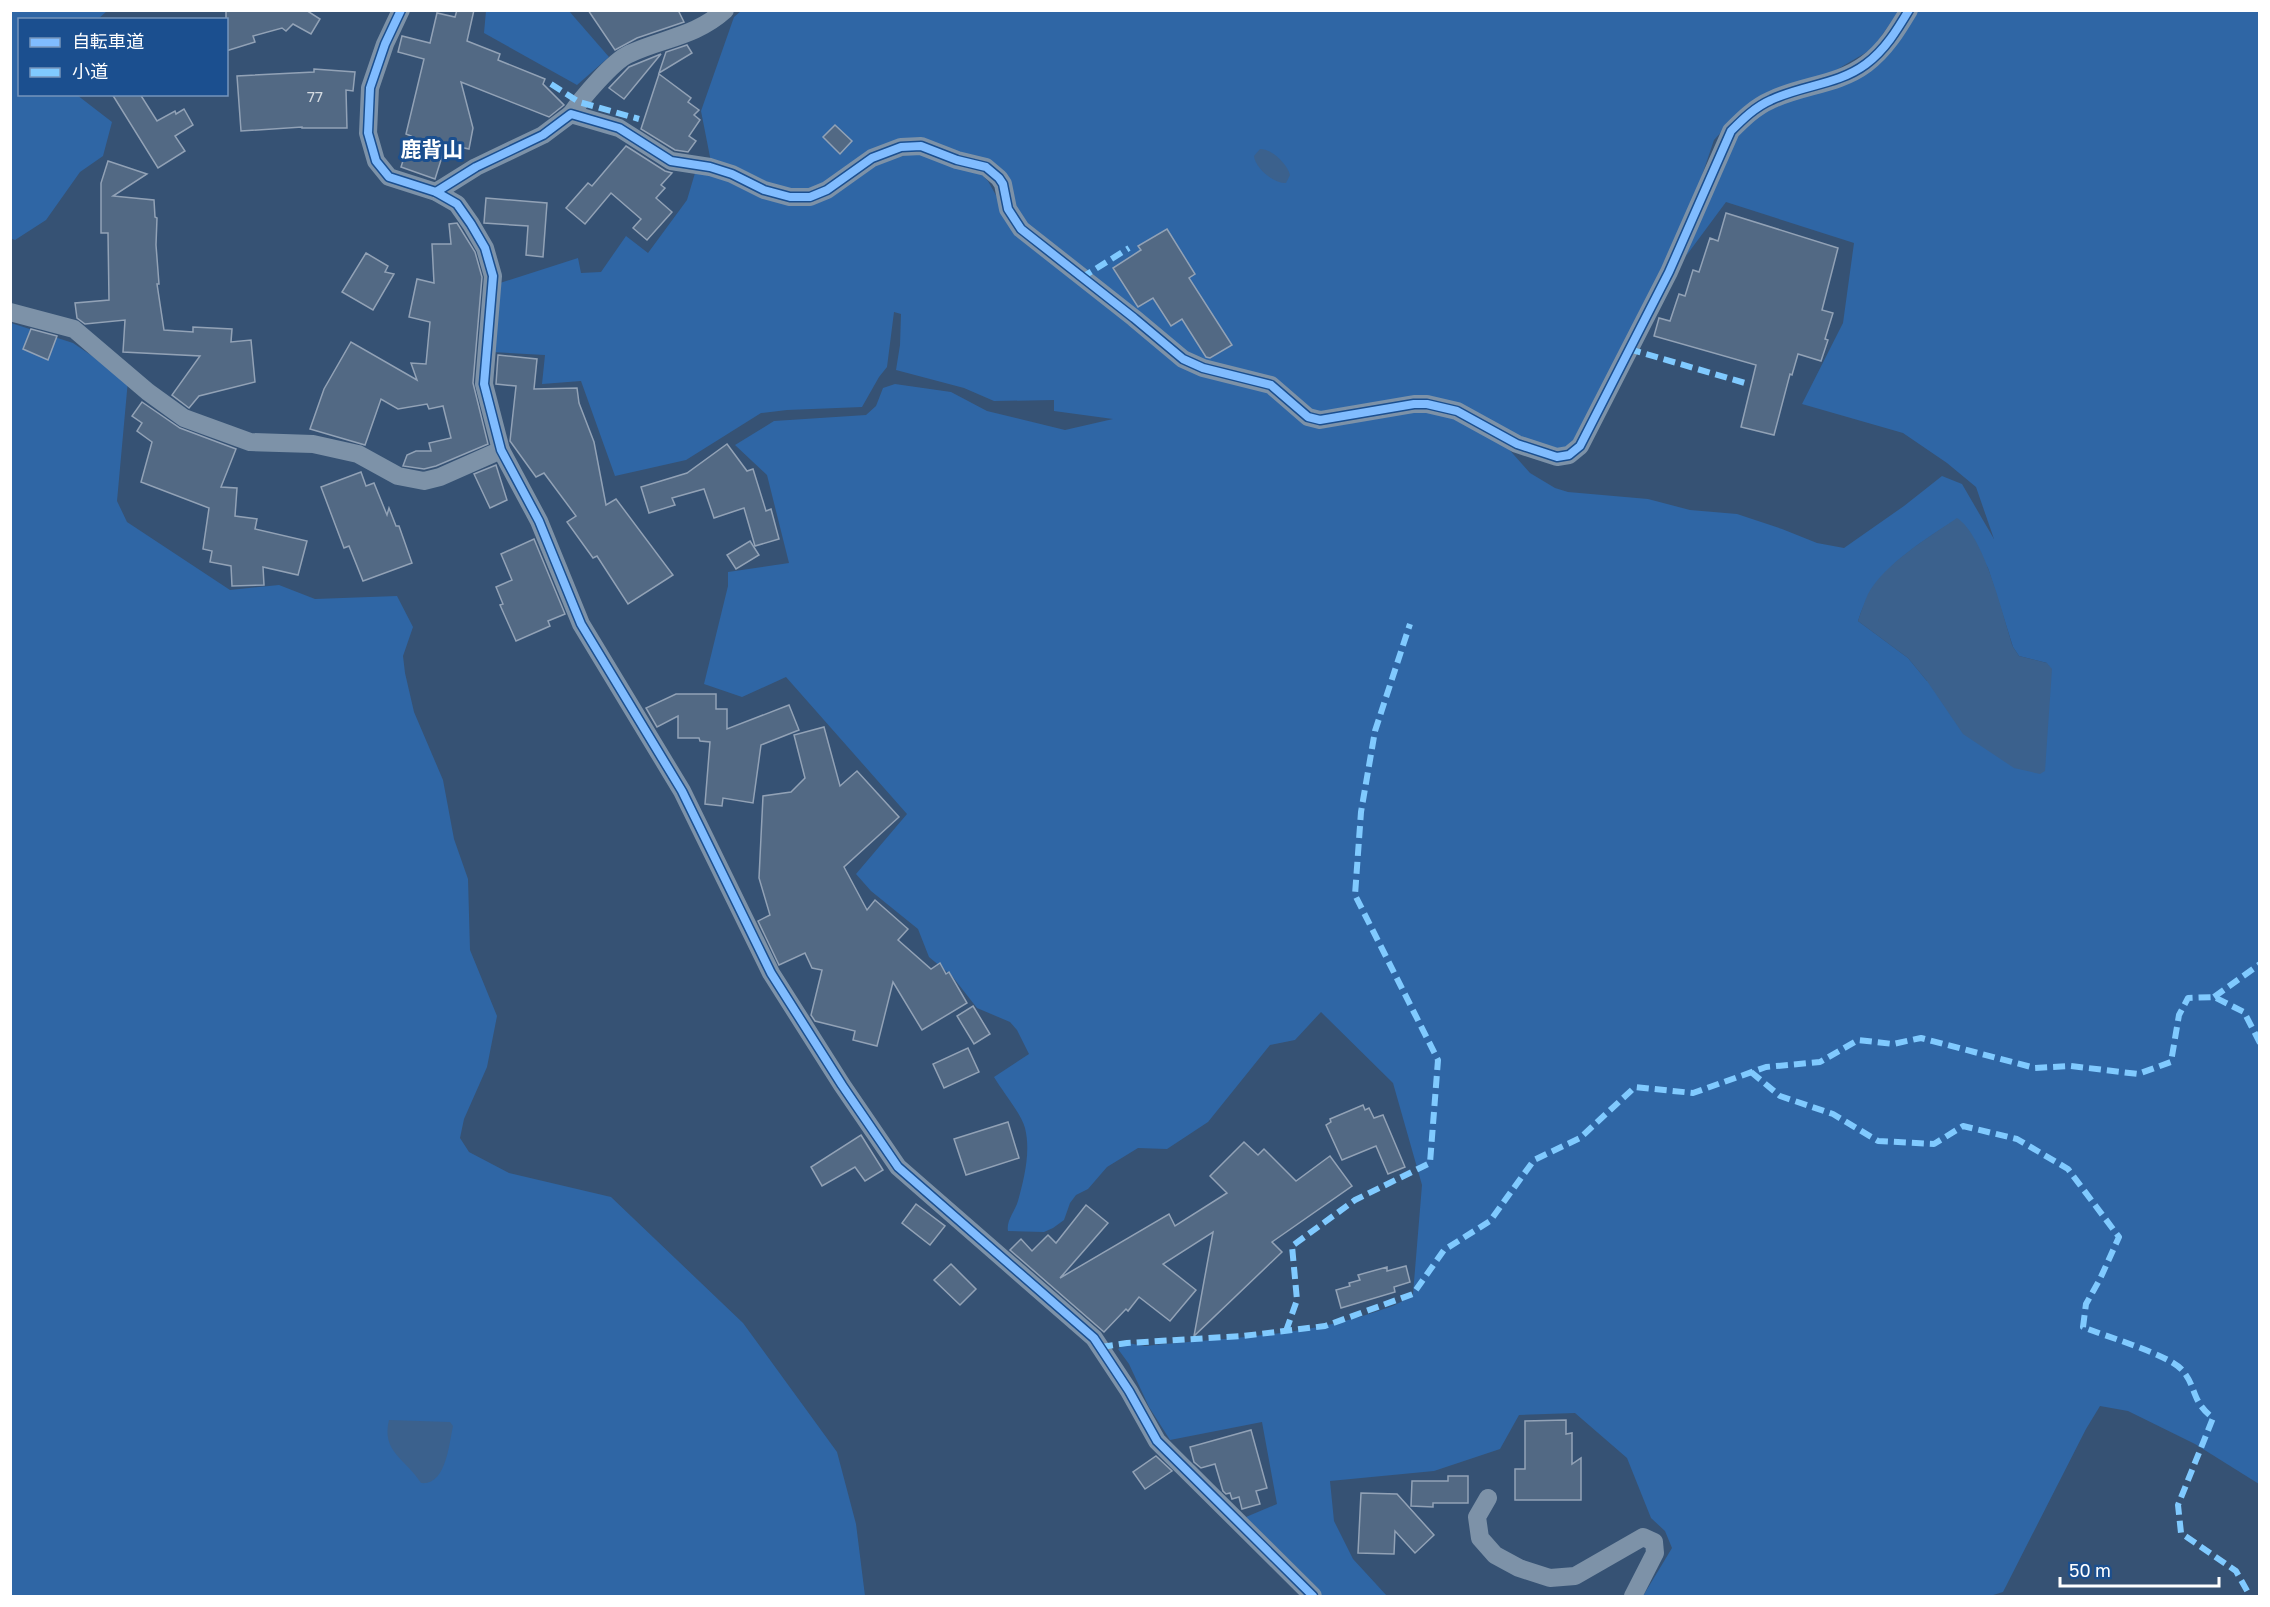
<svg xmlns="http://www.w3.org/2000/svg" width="2270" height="1607" font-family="'Golos Text','Noto Sans JP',sans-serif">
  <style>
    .green { fill: #2f66a5; fill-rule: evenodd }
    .water { fill: #3b618d }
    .building { fill: #526984; stroke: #92a2b6; stroke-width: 1.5 }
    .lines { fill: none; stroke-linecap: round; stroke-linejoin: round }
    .minor { stroke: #7d92a8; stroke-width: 18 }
    .quiet { stroke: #80caff; stroke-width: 6; stroke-dasharray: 12 6; stroke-linecap: butt }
    .cycleway-casing { stroke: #1b4f8f; stroke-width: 11 }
    .cycleway { stroke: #80bcff; stroke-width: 8 }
    .labels { text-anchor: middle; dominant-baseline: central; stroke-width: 6; stroke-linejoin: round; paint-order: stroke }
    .number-label { font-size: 15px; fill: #d4dae0 }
    .quarter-label { font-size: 21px; font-weight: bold; fill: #fff; stroke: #1b4f8f }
  </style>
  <rect width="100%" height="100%" fill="#365274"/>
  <g class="green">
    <polygon points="11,10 107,11 98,19 20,20 20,94 77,95 112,122 103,156 80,172 46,220 15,240 10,238"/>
    <polygon points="486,11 569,11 609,57 577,85 484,33"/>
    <polygon points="741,11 1899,11 1872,49 1831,73 1744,107 1714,140 1689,214 1577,439 1565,451 1518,439 1471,412 1321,415 1184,353 1022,224 1001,173 922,141 811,191 778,189 711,162 701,111 734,17"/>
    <path d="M1916 11H2259V1484L2195 1444 2128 1411 2100 1406 2086 1429 2003 1592 1990 1596H1643L1672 1548 1665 1531 1651 1518 1627 1458 1575 1413 1519 1415 1500 1449 1434 1471 1330 1481 1334 1521 1353 1559 1387 1596H1322L1317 1588 1246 1517 1277 1504 1262 1422 1170 1440 1149 1407 1129 1364 1118 1349 1127 1343 1146 1346C1221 1338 1300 1337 1372 1313 1387 1308 1401 1304 1413 1294L1422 1185 1393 1083 1321 1012 1295 1040 1270 1045 1208 1122 1167 1149 1138 1148 1107 1167 1088 1189 1076 1195 1070 1203 1064 1220 1053 1228 1044 1232 1008 1231C1006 1221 1015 1211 1018 1201 1024 1179 1031 1152 1025 1128 1021 1113 1002 1091 994 1077L1029 1054 1017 1030 1010 1022 977 1008 952 976 929 957 918 929 871 891 856 874 907 814 786 677 742 697 704 684 728 586V572L789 563 767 475 735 445 774 421 866 415 876 406 883 388 895 384 951 392 987 411 1065 430 1113 419 1054 411V400L994 401 964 388 896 370 900 345 901 314 894 312 887 367 879 377 862 407 787 410 761 413 686 460 615 476 581 381 542 384 545 355 492 352 500 283 578 258 581 273 601 272 626 236 648 253 687 200 695 173H708L789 203 870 164 920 152 982 175 988 181 1007 215 1132 324 1269 392 1306 423 1412 410 1440 412 1506 446 1530 473 1555 488 1568 492 1648 499 1690 510 1737 514 1782 529 1817 543 1844 548 1904 506 1942 476 1962 484 1994 539 1976 487 1947 463 1903 433 1802 404 1843 323 1854 243 1726 202 1686 256 1713 182 1734 135 1774 104 1853 78ZM1957 519 1988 568 2013 647 2019 656 2047 663 1927 681 1908 658 1858 621C1874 570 1915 546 1957 519Z"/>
    <polygon points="11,323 73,343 128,380 117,501 127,522 230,590 279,585 315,599 397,596 413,627 403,656 405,673 414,712 443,780 454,839 468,879 470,950 497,1016 487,1067 464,1119 460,1138 469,1152 509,1173 611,1197 743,1323 837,1452 856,1524 865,1596 11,1596"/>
  </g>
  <g class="water">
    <path d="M1260 149C1272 149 1287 164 1290 175L1286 183C1274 184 1255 168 1254 156Z"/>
    <path d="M1957 518C1984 535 2003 616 2013 647L2019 656 2047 663 2052 669 2045 771 2040 774 2014 768 1963 734 1927 681 1908 658 1858 621C1861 612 1864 603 1868 594 1884 564 1929 537 1957 518Z"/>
    <path d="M389 1420 450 1422 453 1426C449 1444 446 1486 421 1483 406 1459 381 1452 389 1420Z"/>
  </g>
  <g class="building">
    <polygon points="226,10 306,10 320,19 311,34 293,24 286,31 282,28 253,36 255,42 226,51"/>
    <polygon points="457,10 474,10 467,41 500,54 498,60 545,79 543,84 564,105 549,117 461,82 473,128 469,149 446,144 435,179 401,167 411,136 406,134 424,59 398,52 402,36 430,43 437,13 455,17"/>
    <polygon points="588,10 678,10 684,22 637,38 615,50"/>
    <polygon points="687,45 692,53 659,73 666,52"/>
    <polygon points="661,54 624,99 609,88 629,67"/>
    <polygon points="314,69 355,72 353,91 346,90 347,128 302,128 302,127 241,131 237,76 314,72"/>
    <polygon points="659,74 691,98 688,102 699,110 694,115 700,120 689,136 696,141 688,152 675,150 641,129"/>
    <polygon points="112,94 140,94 157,121 175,111 176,114 184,109 193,125 175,136 185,151 158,168"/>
    <polygon points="835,125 852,141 840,154 823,137"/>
    <polygon points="626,146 665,171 672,173 661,185 665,188 656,198 672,212 647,240 633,228 641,219 611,193 585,224 566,208 588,183 592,186"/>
    <polygon points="108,161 147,174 113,196 154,200 155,217 157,218 156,245 159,284 157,284 164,330 193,332 193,327 232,329 231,342 251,340 255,382 199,396 189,408 172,395 200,356 123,352 125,320 85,324 77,318 75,303 109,300 108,233 101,233 101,183"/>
    <polygon points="486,198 547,203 543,257 526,255 528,226 484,223"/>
    <polygon points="1726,213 1838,248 1822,310 1833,313 1825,339 1828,340 1821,361 1798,354 1792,375 1790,374 1774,435 1741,427 1756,365 1654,336 1659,318 1670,321 1679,294 1685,296 1693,270 1699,272 1710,238 1718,241"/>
    <polygon points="457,223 475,252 482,277 473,383 488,444 436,466 424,469 403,466 407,455 416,451 431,451 429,443 451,438 443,406 429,409 427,404 398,409 381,399 365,445 310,429 324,389 351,342 417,380 411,363 426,364 430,322 409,317 417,279 434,283 432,244 451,244 449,224"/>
    <polygon points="1167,229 1195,274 1189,278 1232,345 1210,358 1206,357 1182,319 1171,326 1153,298 1138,307 1113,268 1141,250 1138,246"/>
    <polygon points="366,253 388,266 385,272 394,274 373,310 342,292"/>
    <polygon points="31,329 57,336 48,360 23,349"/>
    <polygon points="498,355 537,359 534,389 577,388 579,403 594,442 606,505 616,499 673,575 628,604 597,556 593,558 567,522 576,516 544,473 536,477 510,441 516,386 496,384"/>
    <polygon points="142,402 180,428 236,449 221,487 237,488 235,516 257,519 255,529 307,541 298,575 263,567 264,585 232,586 231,566 210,562 212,551 203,549 209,508 141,482 152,442 137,431 142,423 132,416"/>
    <polygon points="727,444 747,471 753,469 766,511 771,509 779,539 755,546 744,508 714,518 704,489 672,498 675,505 649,513 641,487 687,473"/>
    <polygon points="496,465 507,500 490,508 474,474"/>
    <polygon points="361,472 366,486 374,483 387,515 389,508 396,526 399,526 412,563 363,581 349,546 344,548 321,487"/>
    <polygon points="534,539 565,614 548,621 550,626 516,641 500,605 503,604 496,587 512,580 501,554"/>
    <polygon points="750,541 759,555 736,569 727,555"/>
    <polygon points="676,694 716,694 716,709 727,709 727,729 789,705 799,730 761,745 753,803 723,798 722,806 705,804 710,742 700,741 699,738 678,738 678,716 657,727 646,708"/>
    <polygon points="824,727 840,786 857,771 899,817 844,867 867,910 875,900 908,929 898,940 931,969 940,963 946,974 949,972 967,1003 922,1030 893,982 877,1046 853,1040 855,1031 815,1021 811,1015 822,970 812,968 805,953 779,965 758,921 770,915 759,878 763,796 791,792 805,778 794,735"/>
    <polygon points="973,1006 990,1034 974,1044 957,1016"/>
    <polygon points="968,1048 979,1072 944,1088 933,1064"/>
    <polygon points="1363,1105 1365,1110 1369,1108 1374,1118 1383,1115 1405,1167 1388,1174 1376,1146 1342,1160 1326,1125 1331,1122 1330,1119"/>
    <polygon points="1008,1122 1019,1158 966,1175 954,1139"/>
    <polygon points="861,1135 883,1170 865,1181 855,1167 822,1186 811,1167"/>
    <polygon points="1244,1142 1258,1155 1264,1149 1296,1181 1330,1156 1352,1186 1272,1242 1282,1252 1194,1336 1213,1232 1163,1264 1196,1290 1170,1321 1139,1297 1128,1311 1126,1309 1104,1332 1010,1250 1021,1239 1032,1251 1048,1235 1056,1243 1086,1205 1108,1223 1060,1278 1169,1214 1175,1226 1227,1193 1210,1176"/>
    <polygon points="916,1204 945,1226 930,1245 902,1223"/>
    <polygon points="951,1264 976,1289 960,1305 934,1280"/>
    <polygon points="1406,1266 1410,1282 1394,1287 1395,1292 1341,1308 1336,1290 1350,1286 1349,1283 1360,1280 1358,1275 1387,1267 1387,1271"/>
    <polygon points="1566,1420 1566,1434 1572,1433 1572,1464 1581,1458 1581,1500 1515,1500 1515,1469 1525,1469 1525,1421"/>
    <polygon points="1251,1430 1267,1488 1256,1491 1260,1504 1242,1509 1239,1497 1232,1499 1230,1493 1226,1494 1223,1491 1215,1464 1201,1468 1194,1462 1190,1447"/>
    <polygon points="1156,1456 1172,1471 1145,1489 1133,1472"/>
    <polygon points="1448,1476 1468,1476 1468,1503 1433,1503 1433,1507 1411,1506 1412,1481 1448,1481"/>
    <polygon points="1361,1493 1397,1494 1434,1535 1415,1553 1395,1531 1394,1554 1358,1553"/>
  </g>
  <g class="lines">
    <g class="minor">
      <polyline points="401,10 385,44 370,88 368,133 376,161 389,177 436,192 457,204 471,224 485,248 493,276 484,384 501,450 539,521 581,624 682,791 771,973 842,1085 898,1167 1094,1338 1129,1391 1157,1441 1313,1596"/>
      <path d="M571 114C581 99 613 61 629 54 663 38 695 37 725 10"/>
      <path d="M436 192 476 167 543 135 571 114 619 128 671 161 710 167 732 174 764 190 790 197H810L827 190 872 158 901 147 921 146 957 160 986 167 999 178 1003 184 1008 209 1021 229 1134 318 1183 359 1203 368 1271 385 1308 417 1320 420 1414 404H1427L1457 411 1517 444 1557 457 1569 455 1580 446 1669 272 1731 131C1743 119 1755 107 1771 100 1802 85 1838 85 1866 64 1885 50 1897 30 1909 10"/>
      <polyline points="10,312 74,329 148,392 184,418 250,442 313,444 358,454 398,476 424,481 440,477 501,450"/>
      <polyline points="1488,1498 1477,1517 1480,1538 1495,1555 1519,1568 1550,1578 1575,1576 1643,1537 1654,1542 1655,1553 1633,1596"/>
    </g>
    <g class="quiet">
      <polyline points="551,84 579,102 639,119"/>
      <polyline points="1081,278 1129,248"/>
      <polyline points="1629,349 1745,383"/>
      <polyline points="2214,997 2260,964"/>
      <path d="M1751 1072 1780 1096 1833 1114 1878 1141 1934 1144 1963 1126 2017 1139 2068 1169 2119 1237 2100 1279 2086 1304 2083 1327C2104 1336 2171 1355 2183 1371 2197 1388 2191 1401 2213 1418L2178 1505 2181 1533 2236 1571 2250 1596"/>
      <polyline points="1286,1331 1297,1300 1292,1246 1355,1200 1430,1163 1438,1060 1355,895 1361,812 1375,731 1410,624"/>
      <polyline points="1101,1347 1127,1343 1243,1336 1325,1326 1413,1294 1444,1250 1490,1221 1534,1160 1580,1138 1635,1087 1693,1093 1766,1067 1820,1062 1858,1040 1893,1044 1921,1038 2035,1068 2071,1066 2138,1074 2171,1062 2179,1015 2188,998 2214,997 2244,1012 2260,1043"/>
    </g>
    <g class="cycleway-casing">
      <g id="cycleway">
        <polyline points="401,10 385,44 370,88 368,133 376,161 389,177 436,192 457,204 471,224 485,248 493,276 484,384 501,450 539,521 581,624 682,791 771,973 842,1085 898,1167 1094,1338 1129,1391 1157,1441 1313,1596"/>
        <path d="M436 192 476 167 543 135 571 114 619 128 671 161 710 167 732 174 764 190 790 197H810L827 190 872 158 901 147 921 146 957 160 986 167 999 178 1003 184 1008 209 1021 229 1134 318 1183 359 1203 368 1271 385 1308 417 1320 420 1414 404H1427L1457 411 1517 444 1557 457 1569 455 1580 446 1669 272 1731 131C1743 119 1755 107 1771 100 1802 85 1838 85 1866 64 1885 50 1897 30 1909 10"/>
      </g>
    </g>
    <use href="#cycleway" class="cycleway"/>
  </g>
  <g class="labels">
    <g class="number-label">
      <text x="315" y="96">77</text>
    </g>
    <g class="quarter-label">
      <text x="432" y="149">鹿背山</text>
    </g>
  </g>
  <rect width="2270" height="1607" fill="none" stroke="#ffffff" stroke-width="24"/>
  <rect x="18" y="18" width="210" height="78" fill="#1b4f8f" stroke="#7695bc" stroke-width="1.5"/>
  <rect x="30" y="38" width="30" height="9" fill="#80bcff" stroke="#7695bc" stroke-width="1.5"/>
  <text x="72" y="48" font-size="18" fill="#ffffff">自転車道</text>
  <rect x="30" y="68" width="30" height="9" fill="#80caff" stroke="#7695bc" stroke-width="1.5"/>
  <text x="72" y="78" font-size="18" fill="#ffffff">小道</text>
  <path d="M2060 1577v9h159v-9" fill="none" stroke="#ffffff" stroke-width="3"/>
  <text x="2069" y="1577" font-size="18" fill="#ffffff" stroke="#1b4f8f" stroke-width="4.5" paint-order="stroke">50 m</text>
</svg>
